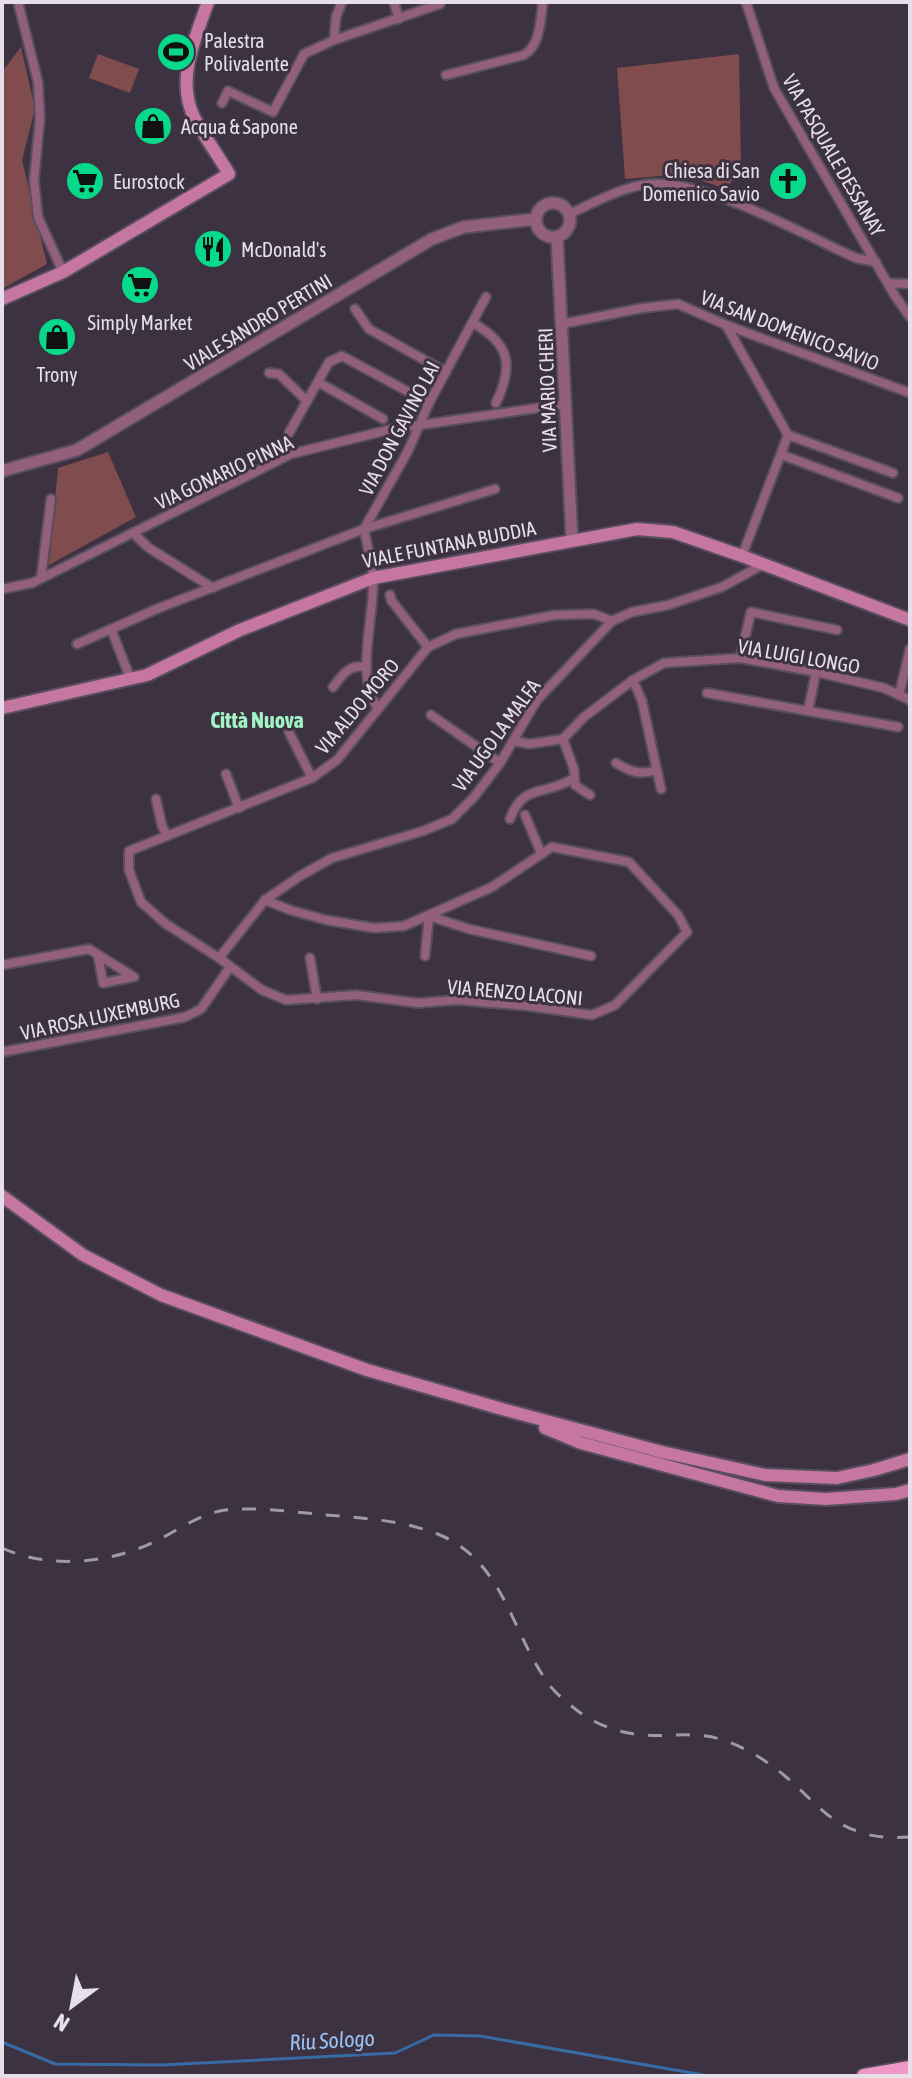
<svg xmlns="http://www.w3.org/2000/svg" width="912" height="2078" font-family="'Asap Condensed',sans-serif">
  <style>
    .green { fill: #804c4e }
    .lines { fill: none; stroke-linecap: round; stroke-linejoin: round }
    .stream { stroke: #386ba3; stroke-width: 3 }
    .minor-casing { stroke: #584e5d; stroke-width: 12 }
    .tertiary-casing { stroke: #584e5d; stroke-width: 15 }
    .secondary-casing { stroke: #584e5d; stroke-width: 16 }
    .trunk-casing { stroke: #584e5d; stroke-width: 18 }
    .minor { stroke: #92607b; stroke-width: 8 }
    .tertiary { stroke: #92607b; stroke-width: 11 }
    .secondary { stroke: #c576a1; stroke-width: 12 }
    .trunk { stroke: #ef98c7; stroke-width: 14 }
    .rail { stroke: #a199a5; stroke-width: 3; stroke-dasharray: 14 14; stroke-linecap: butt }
    .labels { text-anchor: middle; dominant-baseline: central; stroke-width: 6; stroke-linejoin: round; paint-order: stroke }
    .poi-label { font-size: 20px; fill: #e6dfe9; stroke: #3d3242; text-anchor: start }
    .street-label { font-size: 20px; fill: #e6dfe9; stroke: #3d3242 }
    .neighbourhood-label { font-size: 22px; font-weight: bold; fill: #a3f2c5; stroke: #3d3242 }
    .water-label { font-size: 22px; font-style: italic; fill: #99c2f1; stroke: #3d3242 }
  </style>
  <rect width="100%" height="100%" fill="#3d3242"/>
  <g class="green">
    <polygon points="21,47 35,109 22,160 47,264 2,289 2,72"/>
    <polygon points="98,54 139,69 130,93 89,78"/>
    <polygon points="739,54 741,168 726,189 682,174 625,179 617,68"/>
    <polygon points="108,452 136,517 49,565 58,468"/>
  </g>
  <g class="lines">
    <polyline class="stream" points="2,2042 55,2064 162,2065 395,2053 434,2035 480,2036 709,2076"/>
    <g class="minor-casing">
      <g id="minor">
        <polyline points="18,2 38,82 40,118 34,180 38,217 63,272"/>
        <polyline points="394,2 399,19"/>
        <polyline points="746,2 774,88 895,296 910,317"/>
        <polyline points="334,40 336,17 342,2"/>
        <path d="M446 75 524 55C541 44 540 21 543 2"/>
        <polyline points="222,103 228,91 273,112 304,54 334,40 440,4"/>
        <path d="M569 214C594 203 623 186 650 184 708 180 802 234 856 258L876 262"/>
        <polyline points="888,283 910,284"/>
        <polyline points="355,309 369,329 446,372"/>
        <path d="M473 323C510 344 514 365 496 403"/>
        <polyline points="562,324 642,308 678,304 726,325 910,393"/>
        <polyline points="726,325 788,435 742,556"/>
        <polyline points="269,373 279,374 307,401 329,362 342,356 429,403"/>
        <polyline points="318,382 383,419"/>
        <polyline points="289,433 307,401"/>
        <polyline points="788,435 893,473"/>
        <polyline points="782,455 898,498"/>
        <polyline points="133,533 149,548 213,588"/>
        <polyline points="41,578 51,499"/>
        <polyline points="2,589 32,583 291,454 392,429 565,404"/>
        <polyline points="390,595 391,600 428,647"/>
        <polyline points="111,629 131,680"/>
        <polyline points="77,644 159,608 364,529 495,489"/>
        <polyline points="740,658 751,612 837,630"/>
        <polyline points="633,680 642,701 661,789"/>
        <path d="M333 687C343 674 349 664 366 667"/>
        <polyline points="707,693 898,727"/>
        <polyline points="899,695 910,649"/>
        <path d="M378 708C354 677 375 616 373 579 372 562 367 545 364 529L408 451 429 403 486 297"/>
        <polyline points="808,711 816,672"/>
        <polyline points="431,715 500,763"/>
        <polyline points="289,732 312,778"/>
        <polyline points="563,739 574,769 575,785 590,795"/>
        <polyline points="514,741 529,744 563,739 584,717 633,680 664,663 740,658 816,672 884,688 910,700"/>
        <path d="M616 763C630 772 640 775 657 770"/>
        <polyline points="226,774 239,808"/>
        <polyline points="156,799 162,826 167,836"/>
        <polyline points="525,815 541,853"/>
        <path d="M510 819C523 782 548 796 574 778"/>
        <polyline points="265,900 290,910 326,920 374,928 404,926 492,887 552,847 629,862 678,915 687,932 615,1005 592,1015 528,1006 457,1000 418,1003 356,995 286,1000 262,990 219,958 166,924 141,902 129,870 129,851 312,778 337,760 428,647 456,634 555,615 594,614 612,621"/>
        <polyline points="98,955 103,983 133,977"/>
        <polyline points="425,956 429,916 469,929 591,956"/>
        <polyline points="219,958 265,900 300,876 332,858 423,831 452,819 474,797 500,763 537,700 612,621 632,612 668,605 722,587 764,564"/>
        <polyline points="310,958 317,999"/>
        <polyline points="2,965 89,949 134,977"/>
        <polyline points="2,1052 185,1017 201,1009 230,967"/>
      </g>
    </g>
    <g class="tertiary-casing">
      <g id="tertiary">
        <circle cx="553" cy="220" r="17"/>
        <polyline points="557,237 572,540"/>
        <polyline points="2,471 77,450 432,239 464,227 536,219"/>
      </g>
    </g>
    <g class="secondary-casing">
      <g id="secondary">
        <path d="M2 299 63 272 229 174C218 155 205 138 195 119 175 81 195 39 208 2"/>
        <polyline points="2,708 147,675 240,630 373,578 637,529 673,532 742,556 910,620"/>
        <polyline points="2,1196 83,1255 161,1295 367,1370 502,1409 662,1452 765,1475 837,1478 874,1470 910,1459"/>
        <polyline points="545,1428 581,1443 778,1496 826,1499 896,1494 910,1490"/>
      </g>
    </g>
    <g class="trunk-casing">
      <polyline id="trunk" points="864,2076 910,2068"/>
    </g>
    <use href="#minor" class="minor"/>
    <use href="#tertiary" class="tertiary"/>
    <use href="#secondary" class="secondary"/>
    <use href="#trunk" class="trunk"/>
    <path class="rail" d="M2 1548C48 1569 108 1564 154 1542 177 1531 199 1514 225 1510 255 1507 286 1511 316 1514 357 1518 401 1519 440 1535 504 1562 511 1632 548 1683 554 1692 565 1701 574 1708 593 1724 620 1734 646 1735 672 1737 697 1731 723 1740 747 1748 767 1761 785 1776 808 1795 828 1822 857 1831 875 1838 891 1838 910 1837"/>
  </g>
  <defs>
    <g id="stadium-disc" transform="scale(2)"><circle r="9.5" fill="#07d98b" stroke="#3d3242"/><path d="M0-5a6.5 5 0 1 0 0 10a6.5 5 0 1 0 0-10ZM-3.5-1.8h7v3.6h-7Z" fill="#111"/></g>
    <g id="shop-disc" transform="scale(2)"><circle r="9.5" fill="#07d98b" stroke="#3d3242"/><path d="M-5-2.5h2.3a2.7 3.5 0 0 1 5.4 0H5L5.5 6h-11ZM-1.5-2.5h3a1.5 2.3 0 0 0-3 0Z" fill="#111"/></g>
    <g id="supermarket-disc" transform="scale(2)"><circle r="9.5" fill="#07d98b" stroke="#3d3242"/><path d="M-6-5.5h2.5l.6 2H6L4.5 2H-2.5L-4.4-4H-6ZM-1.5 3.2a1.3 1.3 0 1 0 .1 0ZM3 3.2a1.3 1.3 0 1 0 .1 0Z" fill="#111"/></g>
    <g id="church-disc" transform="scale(2)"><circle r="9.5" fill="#07d98b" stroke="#3d3242"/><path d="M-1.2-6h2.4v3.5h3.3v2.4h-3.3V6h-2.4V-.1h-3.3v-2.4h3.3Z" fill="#111"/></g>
    <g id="restaurant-disc" transform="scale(2)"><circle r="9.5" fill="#07d98b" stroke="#3d3242"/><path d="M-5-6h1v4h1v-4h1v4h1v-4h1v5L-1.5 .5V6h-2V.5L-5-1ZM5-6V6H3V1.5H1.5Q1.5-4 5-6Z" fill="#111"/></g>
  </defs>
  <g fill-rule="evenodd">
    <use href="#stadium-disc" x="176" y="52"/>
    <use href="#shop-disc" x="153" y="126"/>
    <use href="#supermarket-disc" x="85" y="181"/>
    <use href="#church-disc" x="788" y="181"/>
    <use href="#restaurant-disc" x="213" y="249"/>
    <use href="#supermarket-disc" x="140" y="285"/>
    <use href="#shop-disc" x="57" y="337"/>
  </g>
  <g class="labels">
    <g class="poi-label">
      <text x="204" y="40">Palestra<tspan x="204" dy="23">Polivalente</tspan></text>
      <text x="181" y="126">Acqua &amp; Sapone</text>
      <text x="760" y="170" text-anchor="end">Chiesa di San<tspan x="760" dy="23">Domenico Savio</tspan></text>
      <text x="113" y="181">Eurostock</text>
      <text x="241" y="249">McDonald's</text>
      <text x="140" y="322" text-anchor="middle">Simply Market</text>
      <text x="57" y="374" text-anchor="middle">Trony</text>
    </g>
    <g class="street-label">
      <text transform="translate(834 155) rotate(60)">VIA PASQUALE DESSANAY</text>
      <text transform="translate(258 322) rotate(-31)">VIALE SANDRO PERTINI</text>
      <text transform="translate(790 330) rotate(21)">VIA SAN DOMENICO SAVIO</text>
      <text transform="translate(547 390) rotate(-92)">VIA MARIO CHERI</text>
      <text transform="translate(399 428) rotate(-62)">VIA DON GAVINO LAI</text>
      <text transform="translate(224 472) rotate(-25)">VIA GONARIO PINNA</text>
      <text transform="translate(449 544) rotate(-11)">VIALE FUNTANA BUDDIA</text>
      <text transform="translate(799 656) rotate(10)">VIA LUIGI LONGO</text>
      <text transform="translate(357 706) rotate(-50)">VIA ALDO MORO</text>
      <text transform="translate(496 735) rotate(-54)">VIA UGO LA MALFA</text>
      <text transform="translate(515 992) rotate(5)">VIA RENZO LACONI</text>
      <text transform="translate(100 1016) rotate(-12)">VIA ROSA LUXEMBURG</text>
    </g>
    <g class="neighbourhood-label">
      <text x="257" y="720">Città Nuova</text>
    </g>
    <g class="water-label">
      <text transform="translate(332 2040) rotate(-3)">Riu Sologo</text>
    </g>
  </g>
  <rect width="912" height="2078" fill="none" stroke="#e6dfe9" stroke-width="8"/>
  <g transform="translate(72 2006) rotate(212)" stroke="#3d3242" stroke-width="6" paint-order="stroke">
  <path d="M0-6L14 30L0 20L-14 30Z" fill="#e6dfe9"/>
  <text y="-12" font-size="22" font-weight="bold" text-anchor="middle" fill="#e6dfe9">N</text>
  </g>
</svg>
